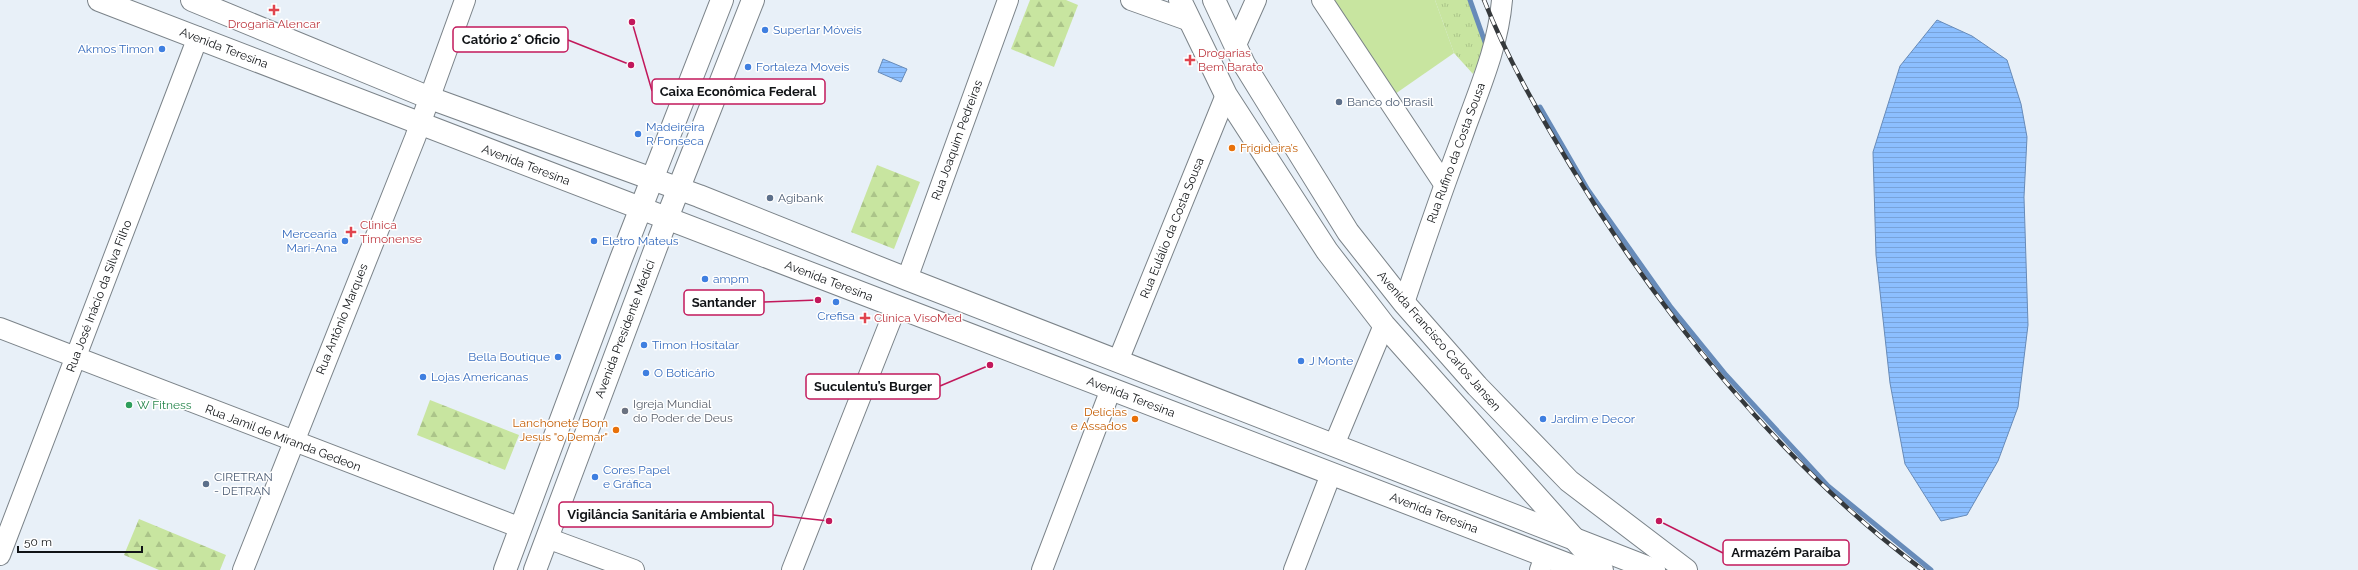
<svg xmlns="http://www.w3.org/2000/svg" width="2358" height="570" font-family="Raleway,sans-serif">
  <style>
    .grass { fill: url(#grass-tufts) }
    .forest { fill: url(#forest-firs) }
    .green { fill: #c8e5a0 }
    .water { fill: url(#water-rules); stroke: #678bb9 }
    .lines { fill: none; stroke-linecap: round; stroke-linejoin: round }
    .stream { stroke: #678bb9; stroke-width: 5 }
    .minor-casing { stroke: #7b8389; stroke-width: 22 }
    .major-casing { stroke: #7b8389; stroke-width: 24 }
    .minor { stroke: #fff; stroke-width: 20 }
    .major { stroke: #fff; stroke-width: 22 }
    .rail-casing { stroke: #35393c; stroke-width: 4.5 }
    .rail { stroke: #fff; stroke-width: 3; stroke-dasharray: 9; stroke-linecap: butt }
    .health-dot { fill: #e0444e; stroke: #fff; stroke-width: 1.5 }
    .shop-dot { fill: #3f7fe0; stroke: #fff; stroke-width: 1.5 }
    .service-dot { fill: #5c6f8a; stroke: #fff; stroke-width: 1.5 }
    .food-dot { fill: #e8710a; stroke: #fff; stroke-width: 1.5 }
    .leisure-dot { fill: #2e9e5b; stroke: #fff; stroke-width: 1.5 }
    .worship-dot { fill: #6b7280; stroke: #fff; stroke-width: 1.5 }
    .labels { text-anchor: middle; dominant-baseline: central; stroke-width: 3; stroke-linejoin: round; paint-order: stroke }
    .health-label { font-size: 12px; fill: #be3a42; stroke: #fff; text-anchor: start }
    .shop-label { font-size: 12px; fill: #366cbe; stroke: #fff; text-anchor: start }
    .street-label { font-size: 12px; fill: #101316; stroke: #fff }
    .service-label { font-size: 12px; fill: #4e5e75; stroke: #fff; text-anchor: start }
    .food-label { font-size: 12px; fill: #c56008; stroke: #fff; text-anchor: end }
    .worship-label { font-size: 12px; fill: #5b616d; stroke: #fff; text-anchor: start }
    .leisure-label { font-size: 12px; fill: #27864d; stroke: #fff; text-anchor: start }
    .leader { fill: none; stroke: #c2185b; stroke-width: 1.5 }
    .callout-dot { fill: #c2185b; stroke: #fff; stroke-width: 1.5 }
    .callout { fill: #fff; stroke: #c2185b; stroke-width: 1.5 }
    .callout-label { font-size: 13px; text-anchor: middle; font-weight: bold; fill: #101316 }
  </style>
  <defs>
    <pattern id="grass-tufts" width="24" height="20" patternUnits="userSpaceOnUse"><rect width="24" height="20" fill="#c8e5a0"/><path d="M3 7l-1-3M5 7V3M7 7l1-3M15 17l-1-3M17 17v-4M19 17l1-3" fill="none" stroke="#abc489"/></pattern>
    <pattern id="forest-firs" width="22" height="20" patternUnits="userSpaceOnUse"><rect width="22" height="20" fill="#c8e5a0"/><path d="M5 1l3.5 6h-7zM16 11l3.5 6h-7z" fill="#abc489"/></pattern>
    <pattern id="water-rules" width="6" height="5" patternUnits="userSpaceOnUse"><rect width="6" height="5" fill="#8cbfff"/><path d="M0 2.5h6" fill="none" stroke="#78a3da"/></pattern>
  </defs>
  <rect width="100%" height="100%" fill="#e8f0f8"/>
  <polygon class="grass" points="1435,0 1470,0 1486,45 1473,74 1454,53"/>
  <g class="forest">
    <polygon points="1030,0 1066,0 1078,5 1054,67 1011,49"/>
    <polygon points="877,165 920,182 894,249 851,232"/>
    <polygon points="430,400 519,435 505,470 417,435"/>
    <polygon points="139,519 226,555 220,570 159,570 124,555"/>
  </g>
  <polygon class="green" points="1333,0 1435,0 1454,53 1395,94"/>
  <g class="water">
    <polygon points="1937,20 1972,36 2007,60 2021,104 2027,137 2024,197 2028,325 2018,407 1998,461 1967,515 1941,521 1905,464 1890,383 1876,255 1873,152 1900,66"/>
    <polygon points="883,59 907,69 901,82 878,72"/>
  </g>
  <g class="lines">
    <g class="stream">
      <polyline points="1470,0 1486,45"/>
      <polyline points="1540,107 1588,190 1670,306 1726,375 1828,486 1931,570"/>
    </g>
    <g class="minor-casing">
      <g id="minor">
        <polyline points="1131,0 1190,21"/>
        <polyline points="1322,0 1444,184"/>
        <polyline points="1235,47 1256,0"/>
        <polyline points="907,279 1008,0"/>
        <path d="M1404 303C1422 249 1441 194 1461 140 1477 94 1498 49 1502 0"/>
        <polyline points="0,328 521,528"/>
        <polyline points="1118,361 1226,95"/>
        <polyline points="1334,445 1384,325"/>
        <polyline points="547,538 634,570"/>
        <polyline points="0,555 198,37"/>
        <polyline points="243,570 415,138 465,0"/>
        <polyline points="792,570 896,307"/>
        <polyline points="1042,570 1111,389"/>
        <polyline points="1294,570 1331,474"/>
        <polyline points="1540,570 1545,556"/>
      </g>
    </g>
    <g class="major-casing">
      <g id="major">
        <polyline points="99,0 1582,570"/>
        <polyline points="192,0 430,98 699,196 907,279 1654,570"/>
        <polyline points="1180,0 1226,95 1327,251 1384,325 1602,570"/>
        <polyline points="1214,0 1244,64 1348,232 1404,303 1477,386 1569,481 1686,570"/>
        <polyline points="505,570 621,259 722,0"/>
        <polyline points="535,570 667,218 753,0"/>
      </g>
    </g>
    <use href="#minor" class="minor"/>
    <use href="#major" class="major"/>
    <g class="rail-casing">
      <path id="rail" d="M1484 0C1507 58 1538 112 1570 165 1659 313 1784 467 1923 570"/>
    </g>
    <use href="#rail" class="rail"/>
  </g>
  <g class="health-dot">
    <path d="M272 4h4v4h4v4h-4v4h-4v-4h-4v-4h4z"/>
    <path d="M1188 54h4v4h4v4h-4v4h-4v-4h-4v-4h4z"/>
    <path d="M349 226h4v4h4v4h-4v4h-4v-4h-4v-4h4z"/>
    <path d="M863 312h4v4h4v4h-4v4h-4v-4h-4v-4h4z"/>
  </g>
  <g class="shop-dot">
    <circle cx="765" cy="30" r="4"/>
    <circle cx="162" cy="49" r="4"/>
    <circle cx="748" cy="67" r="4"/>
    <circle cx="638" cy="134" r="4"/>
    <circle cx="345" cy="241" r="4"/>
    <circle cx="594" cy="241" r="4"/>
    <circle cx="705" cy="279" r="4"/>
    <circle cx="836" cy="302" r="4"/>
    <circle cx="644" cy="345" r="4"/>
    <circle cx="558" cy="357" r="4"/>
    <circle cx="1301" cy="361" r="4"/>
    <circle cx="646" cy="373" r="4"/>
    <circle cx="423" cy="377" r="4"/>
    <circle cx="1543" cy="419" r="4"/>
    <circle cx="595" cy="477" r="4"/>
  </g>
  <g class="service-dot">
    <circle cx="1339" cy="102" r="4"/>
    <circle cx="770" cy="198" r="4"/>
    <circle cx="206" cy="484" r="4"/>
  </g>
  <g class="food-dot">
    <circle cx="1232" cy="148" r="4"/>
    <circle cx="1135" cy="419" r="4"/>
    <circle cx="616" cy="430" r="4"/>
  </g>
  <circle class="leisure-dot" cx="129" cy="405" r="4"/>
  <circle class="worship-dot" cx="625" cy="411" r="4"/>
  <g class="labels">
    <g class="health-label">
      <text x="274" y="24" text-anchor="middle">Drogaria Alencar</text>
      <text x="1198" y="53">Drogarias<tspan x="1198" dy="14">Bem Barato</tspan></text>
      <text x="360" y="225">Clinica<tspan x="360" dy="14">Timonense</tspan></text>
      <text x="874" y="318">Clínica VisoMed</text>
    </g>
    <g class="shop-label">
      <text x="773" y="30">Superlar Móveis</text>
      <text x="154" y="49" text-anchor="end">Akmos Timon</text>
      <text x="756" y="67">Fortaleza Moveis</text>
      <text x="646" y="127">Madeireira<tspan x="646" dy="14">R Fonseca</tspan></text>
      <text x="337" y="234" text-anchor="end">Mercearia<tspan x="337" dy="14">Mari-Ana</tspan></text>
      <text x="602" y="241">Eletro Mateus</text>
      <text x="713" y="279">ampm</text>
      <text x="836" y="316" text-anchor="middle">Crefisa</text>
      <text x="652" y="345">Timon Hosítalar</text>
      <text x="550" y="357" text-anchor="end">Bella Boutique</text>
      <text x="1309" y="361">J Monte</text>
      <text x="654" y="373">O Boticário</text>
      <text x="431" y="377">Lojas Americanas</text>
      <text x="1551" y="419">Jardim e Decor</text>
      <text x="603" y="470">Cores Papel<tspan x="603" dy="14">e Gráfica</tspan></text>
    </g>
    <g class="street-label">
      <text transform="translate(224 48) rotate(21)">Avenida Teresina</text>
      <text transform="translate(957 140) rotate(-70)">Rua Joaquim Pedreiras</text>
      <text transform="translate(1456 153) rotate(-70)">Rua Rufino da Costa Sousa</text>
      <text transform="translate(526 165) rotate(21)">Avenida Teresina</text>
      <text transform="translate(1172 228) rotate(-68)">Rua Eulálio da Costa Sousa</text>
      <text transform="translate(829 281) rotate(21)">Avenida Teresina</text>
      <text transform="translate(99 296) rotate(-69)">Rua José Inácio da Silva Filho</text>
      <text transform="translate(342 319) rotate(-68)">Rua Antônio Marques</text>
      <text transform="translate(625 329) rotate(-69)">Avenida Presidente Médici</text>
      <text transform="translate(1439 341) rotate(49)">Avenida Francisco Carlos Jansen</text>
      <text transform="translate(1131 397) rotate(21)">Avenida Teresina</text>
      <text transform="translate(283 438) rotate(21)">Rua Jamil de Miranda Gedeon</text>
      <text transform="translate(1434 513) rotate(21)">Avenida Teresina</text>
    </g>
    <g class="service-label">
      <text x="1347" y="102">Banco do Brasil</text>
      <text x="778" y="198">Agibank</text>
      <text x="214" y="477">CIRETRAN<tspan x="214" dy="14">- DETRAN</tspan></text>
    </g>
    <g class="food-label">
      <text x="1240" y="148" text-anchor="start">Frigideira’s</text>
      <text x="1127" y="412">Delícias<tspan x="1127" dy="14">e Assados</tspan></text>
      <text x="608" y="423">Lanchonete Bom<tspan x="608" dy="14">Jesus "o Demar"</tspan></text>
    </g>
    <g class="worship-label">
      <text x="633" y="404">Igreja Mundial<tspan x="633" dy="14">do Poder de Deus</tspan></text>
    </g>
    <g class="leisure-label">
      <text x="137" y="405">W Fitness</text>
    </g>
  </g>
  <path class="leader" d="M631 65L568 40M632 22L652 91M818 300L764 302M990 365L940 386M829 521L773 515M1659 521L1723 553"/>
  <g class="callout-dot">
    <circle cx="631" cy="65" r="4"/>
    <circle cx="632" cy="22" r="4"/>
    <circle cx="818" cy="300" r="4"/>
    <circle cx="990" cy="365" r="4"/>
    <circle cx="829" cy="521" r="4"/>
    <circle cx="1659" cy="521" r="4"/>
  </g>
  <g class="callout">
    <rect x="453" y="27" width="115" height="25" rx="4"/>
    <rect x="652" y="79" width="173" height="25" rx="4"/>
    <rect x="684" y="290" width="80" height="25" rx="4"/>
    <rect x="806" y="374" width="134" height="25" rx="4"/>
    <rect x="559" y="502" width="214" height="25" rx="4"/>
    <rect x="1723" y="540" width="126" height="25" rx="4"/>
  </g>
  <g class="callout-label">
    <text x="511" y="44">Catório 2° Oficio</text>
    <text x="738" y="96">Caixa Econômica Federal</text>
    <text x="724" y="307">Santander</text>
    <text x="873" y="391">Suculentu’s Burger</text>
    <text x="666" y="519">Vigilância Sanitária e Ambiental</text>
    <text x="1786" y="557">Armazém Paraíba</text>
  </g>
  <path d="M18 546v6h124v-6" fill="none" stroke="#101316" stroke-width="2"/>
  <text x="24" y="546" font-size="12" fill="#101316" stroke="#ffffff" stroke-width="3" paint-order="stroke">50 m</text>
</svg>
